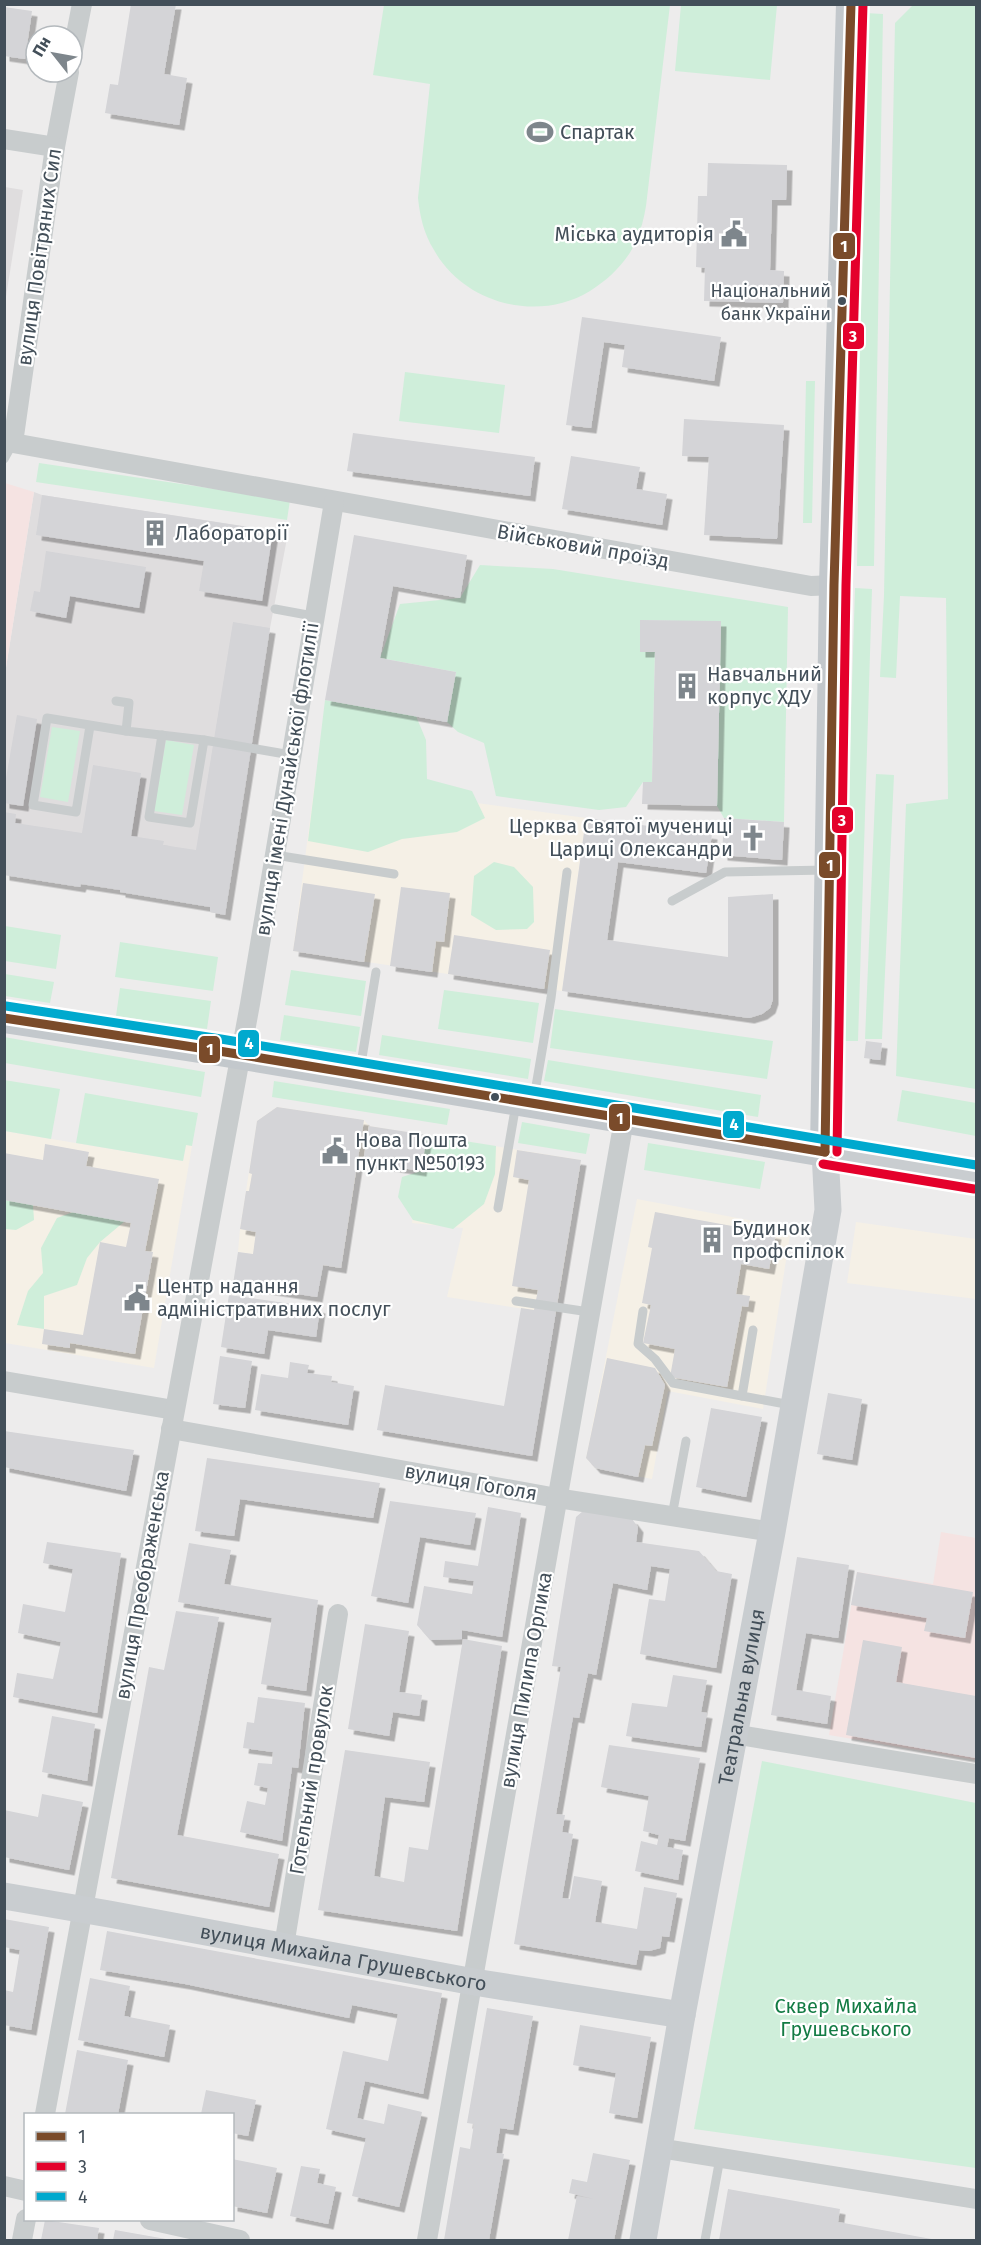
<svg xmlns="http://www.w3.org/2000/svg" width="981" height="2245" font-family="'Fira Sans',sans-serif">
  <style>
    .commercial { fill: #f5f0e6 }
    .education { fill: #dfddde }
    .medical { fill: #f5e3e2 }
    .green { fill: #cfeeda }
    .building { fill: #d4d4d7; filter: url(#shadow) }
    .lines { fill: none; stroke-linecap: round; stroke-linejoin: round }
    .lane { stroke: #c8cccd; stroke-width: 9 }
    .street { stroke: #c8cccd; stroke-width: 20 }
    .secondary { stroke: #c9cdd0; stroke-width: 27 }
    .primary { stroke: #c3c8cc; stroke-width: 30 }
    .bus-1-casing { stroke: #fff; stroke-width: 14 }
    .bus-2-casing { stroke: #fff; stroke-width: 14 }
    .bus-3-casing { stroke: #fff; stroke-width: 14 }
    .bus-1 { stroke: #7a4b2a; stroke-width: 9 }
    .bus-2 { stroke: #e4002b; stroke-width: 9 }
    .bus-3 { stroke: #00a9ce; stroke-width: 9 }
    .bus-dot { fill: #434f59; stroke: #fff; stroke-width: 2 }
    .labels { text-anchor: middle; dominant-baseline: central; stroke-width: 4.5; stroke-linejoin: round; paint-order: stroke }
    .bus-label { font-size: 18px; fill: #434f59; stroke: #fff; text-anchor: end }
    .poi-label { font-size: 20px; fill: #434f59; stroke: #fff; text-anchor: start }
    .street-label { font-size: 20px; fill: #434f59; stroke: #fff }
    .park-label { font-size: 20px; fill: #137b44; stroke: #fff }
    .line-badge { stroke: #fff; stroke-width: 2 }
    .badge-label { font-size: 16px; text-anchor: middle; font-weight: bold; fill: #fff }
  </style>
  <defs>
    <filter id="shadow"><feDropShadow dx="5.5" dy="5.5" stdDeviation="0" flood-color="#0004"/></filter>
  </defs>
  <rect width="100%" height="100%" fill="#edecec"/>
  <g class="commercial">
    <polygon points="315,781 586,818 562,991 293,951"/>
    <polygon points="277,1107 364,1120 369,1126 581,1160 556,1314 447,1297 463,1228 412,1223 420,1171 358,1162 341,1268 238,1252 240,1229 257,1121"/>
    <polygon points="4,1131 183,1161 186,1144 192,1146 154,1368 5,1343"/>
    <polygon points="637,1199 791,1228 763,1409 668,1391 652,1479 595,1468 586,1458"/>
    <polygon points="856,1222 976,1239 976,1299 847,1283"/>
  </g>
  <g class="education">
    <polygon points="5,187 23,190 5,303 4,187"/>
    <polygon points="34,492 42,495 288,533 270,628 225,915 210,912 210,907 120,892 120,890 81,884 80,887 5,875 5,674"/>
  </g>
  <g class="medical">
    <polygon points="5,483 34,492 5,674"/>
    <polygon points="941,1532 976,1538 976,1760 829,1735 857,1572 933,1584"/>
  </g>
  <g class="green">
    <path d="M384 5H670L646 206C644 218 641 230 636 241 627 262 609 279 590 291 538 323 464 304 434 250 424 234 420 217 418 198L430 84 373 75Z"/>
    <polygon points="681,5 777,5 770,80 675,71"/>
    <polygon points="913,5 976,5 976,1089 896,1076 906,804 948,799 946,598 900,596 896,678 880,677 884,595 895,23"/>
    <polygon points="865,13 883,14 874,566 857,566"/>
    <polygon points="405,372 505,385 499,433 399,421"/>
    <polygon points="806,381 815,381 812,523 803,523"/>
    <polygon points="39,463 290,500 287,520 36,482"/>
    <polygon points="480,565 553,569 788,607 784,822 724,818 717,806 721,622 640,620 640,652 655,652 652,782 643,782 626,807 599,810 496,796 484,743 458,732 447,722 456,672 380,658 400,604 460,598"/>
    <polygon points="855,588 872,589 858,1041 841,1041"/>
    <polygon points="325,700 416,716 426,740 427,779 472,791 485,818 457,832 402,839 368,852 308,841"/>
    <polygon points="52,727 80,731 68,802 40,797"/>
    <polygon points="166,740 194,745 182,815 154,811"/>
    <polygon points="876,774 894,775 882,1039 865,1039"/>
    <polygon points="494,862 514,867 533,887 534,922 527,929 496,930 471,915 474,876"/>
    <polygon points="5,926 61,935 56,969 5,961"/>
    <polygon points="120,942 218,957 213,991 115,977"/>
    <polygon points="291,970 366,981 361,1016 285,1005"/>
    <polygon points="5,974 54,982 50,1003 5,996"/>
    <polygon points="120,988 211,1001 207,1029 116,1016"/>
    <polygon points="444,990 539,1003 533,1043 438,1029"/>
    <polygon points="555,1009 773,1041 767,1079 550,1048"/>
    <polygon points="284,1015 360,1027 356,1052 280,1040"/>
    <polygon points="382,1035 531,1059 528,1079 379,1055"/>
    <polygon points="4,1037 205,1072 201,1097 5,1063"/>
    <polygon points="548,1060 761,1095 758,1117 544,1081"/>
    <polygon points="4,1080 60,1089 51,1139 5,1131"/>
    <polygon points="274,1081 450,1109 447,1125 272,1097"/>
    <polygon points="902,1090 976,1103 976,1136 897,1121"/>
    <polygon points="85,1093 198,1113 192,1146 186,1145 183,1161 76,1143"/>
    <polygon points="522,1122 590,1134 586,1154 518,1143"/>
    <polygon points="427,1135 496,1146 495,1174 484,1204 453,1229 413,1220 398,1197 402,1177 421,1171"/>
    <polygon points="648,1143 765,1162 760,1189 644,1170"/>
    <polygon points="5,1200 33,1205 34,1220 16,1230 5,1229"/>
    <polygon points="73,1212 125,1221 100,1242 87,1258 77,1285 44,1296 44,1329 17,1325 28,1291 43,1273 41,1248 57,1218"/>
    <polygon points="762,1761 976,1803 976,2168 694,2129"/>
  </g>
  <g class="building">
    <polygon points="131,4 176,4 164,74 187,78 179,125 105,113 110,84 118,85"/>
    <polygon points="4,7 32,11 25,59 4,56"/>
    <polygon points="708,163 787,165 786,200 772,200 770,270 784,271 783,303 704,301 705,268 696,267 698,196 707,196"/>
    <polygon points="582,317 721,337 714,381 622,367 625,345 604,342 591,428 566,425"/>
    <polygon points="684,419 784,425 777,539 704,535 709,457 682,456"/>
    <polygon points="353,433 535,457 530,496 347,471"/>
    <polygon points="571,456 640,467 636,489 667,494 662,525 562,509"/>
    <polygon points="42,495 273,531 262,601 199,591 204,561 36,535"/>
    <polygon points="354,535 467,555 460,598 393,586 380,658 456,672 447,722 325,700"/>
    <polygon points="46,551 146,567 139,608 70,596 66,618 30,611 34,591 40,592"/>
    <polygon points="640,620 721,621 717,806 642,804 643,782 652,782 655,652 640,652"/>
    <polygon points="233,622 270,628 225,915 210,912 210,907 120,892 120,890 81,884 80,887 4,875 4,812 16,814 15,823 82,833 93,765 141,773 131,836 164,841 163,845 196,850"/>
    <polygon points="17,715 37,719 23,806 4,803 4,790"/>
    <polygon points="586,818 712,834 706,873 618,862 607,940 728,957 728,897 773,894 773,999 770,1008 762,1014 749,1018 562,991"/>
    <polygon points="724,818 784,822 782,860 722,855"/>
    <polygon points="303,883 375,894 364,962 293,951"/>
    <polygon points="401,887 450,893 444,942 436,941 432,972 390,966"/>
    <polygon points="454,935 550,950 544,989 448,974"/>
    <polygon points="866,1041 882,1043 880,1060 864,1058"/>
    <polygon points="277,1107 364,1120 341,1268 323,1265 317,1297 233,1284 238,1252 253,1254 256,1232 240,1229 246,1191 249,1191 252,1174 249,1173 257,1121"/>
    <polygon points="369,1126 427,1135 421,1171 363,1162"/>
    <polygon points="45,1144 89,1152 86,1166 159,1179 145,1251 153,1252 135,1354 70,1343 70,1348 42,1344 44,1329 83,1335 100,1242 126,1247 131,1223 4,1200 4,1153 43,1160"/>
    <polygon points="517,1150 581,1160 532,1456 377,1430 385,1385 504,1406 521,1308 534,1310 538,1290 512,1286 529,1180 513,1177"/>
    <polygon points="655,1212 776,1234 769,1269 741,1264 736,1294 750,1296 748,1307 742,1306 727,1387 670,1377 675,1349 643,1343 651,1305 642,1303 652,1248 648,1247"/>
    <polygon points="229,1295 320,1308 316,1337 268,1330 264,1354 221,1347"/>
    <polygon points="220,1356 252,1361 245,1408 213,1404"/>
    <polygon points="607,1358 655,1368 665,1385 652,1446 645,1445 638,1477 595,1468 586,1458"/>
    <polygon points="290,1362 309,1365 307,1373 332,1376 331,1382 354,1386 348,1425 255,1410 261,1374 288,1378"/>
    <polygon points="828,1393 862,1399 852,1460 817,1454"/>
    <polygon points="711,1408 762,1417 746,1497 696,1487"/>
    <polygon points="4,1431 134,1450 126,1491 4,1467"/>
    <polygon points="207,1458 380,1483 373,1518 240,1499 234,1536 195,1531"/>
    <polygon points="390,1501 476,1513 470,1545 420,1537 408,1603 371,1596"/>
    <polygon points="488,1507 521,1513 502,1637 462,1630 462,1639 430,1640 417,1625 424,1586 472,1594 474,1581 443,1577 445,1561 478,1566"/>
    <polygon points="583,1511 632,1519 638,1527 636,1542 699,1551 716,1571 732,1574 716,1668 640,1654 649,1599 665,1601 670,1569 651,1566 647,1590 613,1583 596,1675 588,1673 579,1718 573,1717 556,1814 565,1815 562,1832 573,1834 562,1898 570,1899 574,1876 602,1881 595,1922 637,1929 644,1887 677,1893 669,1937 662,1936 660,1948 649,1951 639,1950 636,1965 514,1944 561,1667 552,1666 567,1573 576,1517"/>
    <polygon points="47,1542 121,1553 97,1713 13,1697 17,1673 53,1679 61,1642 18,1633 23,1604 65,1612 73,1569 43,1563"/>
    <polygon points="189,1543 231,1550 224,1584 318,1600 306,1691 261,1684 272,1618 178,1602"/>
    <polygon points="797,1557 849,1565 838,1638 806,1633 796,1690 831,1696 827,1724 771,1715"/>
    <polygon points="857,1572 973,1592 965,1638 924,1631 927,1618 851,1605"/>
    <polygon points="176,1611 219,1617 177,1835 279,1854 269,1907 111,1878 149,1667 164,1670"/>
    <polygon points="365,1624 409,1631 399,1692 422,1695 419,1716 393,1712 389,1736 348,1729"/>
    <polygon points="463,1639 502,1646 457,1931 318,1910 345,1750 430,1762 424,1802 385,1797 374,1876 404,1882 409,1847 428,1850"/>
    <polygon points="863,1640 902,1647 896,1682 976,1696 976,1758 846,1735"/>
    <polygon points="673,1675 707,1680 701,1712 707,1713 701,1747 626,1736 632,1703 667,1707"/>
    <polygon points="258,1697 305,1703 298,1768 292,1767 282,1841 240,1832 247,1801 265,1805 268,1788 254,1785 258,1763 272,1764 273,1752 243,1748 247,1722 254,1723"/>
    <polygon points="52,1716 95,1724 87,1781 42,1772"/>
    <polygon points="609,1745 700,1758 685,1841 669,1838 667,1847 683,1850 678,1880 635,1871 641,1841 657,1845 659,1835 643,1831 649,1796 601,1787"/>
    <polygon points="42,1794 83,1802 69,1870 4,1857 4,1810 38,1817"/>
    <polygon points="4,1919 49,1927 31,2030 4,2025 4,1990 13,1992 20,1950 4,1947"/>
    <polygon points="107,1931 442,1993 423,2094 365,2081 357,2118 384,2124 388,2104 422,2112 399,2207 352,2196 366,2138 326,2129 343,2051 388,2061 398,2014 352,2005 349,2018 185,1984 100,1970"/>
    <polygon points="90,1978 130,1986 124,2016 170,2025 164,2057 78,2040"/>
    <polygon points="487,2008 533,2016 513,2130 500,2128 496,2153 504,2154 489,2240 444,2240 460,2147 470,2149 474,2124 467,2123"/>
    <polygon points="580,2025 651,2037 637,2118 609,2113 616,2073 573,2065"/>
    <polygon points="77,2050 128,2060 118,2114 65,2114"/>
    <polygon points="206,2090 256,2100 248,2136 232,2133 232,2114 201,2114"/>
    <polygon points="593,2153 630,2160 614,2240 568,2240 577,2196 594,2199 569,2193 572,2179 587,2182"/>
    <polygon points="232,2159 277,2168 267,2213 232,2206"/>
    <polygon points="301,2166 320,2169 317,2183 336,2187 328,2224 290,2216"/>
    <polygon points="728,2189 840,2209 838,2222 937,2240 719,2240"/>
    <polygon points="45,2220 99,2228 97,2240 41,2240"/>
    <polygon points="115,2230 166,2239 166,2240 113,2240"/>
  </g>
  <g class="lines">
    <g class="lane">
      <polyline points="4,459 13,443"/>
      <polyline points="275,609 313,616"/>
      <polyline points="116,701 129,703 126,731 204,740"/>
      <polyline points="90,726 76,812 33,805 47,718 126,731"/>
      <polyline points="162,735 149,817 190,823 204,740 291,755"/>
      <polyline points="275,855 394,874"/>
      <polyline points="672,901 725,872 827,870"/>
      <polyline points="360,1070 376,972"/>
      <polyline points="534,1098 551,998 567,872"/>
      <polyline points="498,1208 516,1104"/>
      <polyline points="516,1301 589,1312"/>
      <polyline points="643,1311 638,1344 655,1359 673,1383 742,1396"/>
      <polyline points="753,1330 742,1396 791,1405"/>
      <polyline points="672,1516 686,1441"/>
      <polyline points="705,2240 720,2158"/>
    </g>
    <g class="street">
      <polyline points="72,55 82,4"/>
      <polyline points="69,72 55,147 13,443 811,586 834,585"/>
      <polyline points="4,139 55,147"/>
      <polyline points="4,1381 174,1410"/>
      <polyline points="171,1429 557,1498 772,1532"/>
      <polyline points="733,1734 976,1774"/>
      <polyline points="284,1946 338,1614"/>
      <polyline points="45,2114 250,1004 334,502"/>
      <polyline points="659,2148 976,2199"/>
      <polyline points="4,2186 26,2191"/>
      <polyline points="150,2220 240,2240"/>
      <polyline points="22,2240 26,2219"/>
      <polyline points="427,2240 624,1120"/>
    </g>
    <g class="secondary">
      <path id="s1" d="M4 1896 109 1914 474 1982 682 2015"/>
      <path id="s2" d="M643 2240 682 2015 772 1532 828 1210 825 1152 976 1177"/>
    </g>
    <polyline class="primary" points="4,1018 219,1051 825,1152 834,585 851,4"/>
    <g class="bus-1-casing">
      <g id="bus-1">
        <polyline points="4,1018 219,1051 825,1152"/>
        <polyline points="825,1152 834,585 851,4"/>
      </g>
    </g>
    <g class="bus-2-casing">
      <g id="bus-2">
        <polyline points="837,1152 846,585 863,4"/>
        <polyline points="823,1164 974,1189"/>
      </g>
    </g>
    <g class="bus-3-casing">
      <polyline id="bus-3" points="6,1006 221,1039 976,1165"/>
    </g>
    <use href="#bus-1" class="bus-1"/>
    <use href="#bus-2" class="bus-2"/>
    <use href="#bus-3" class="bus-3"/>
  </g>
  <defs>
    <g id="stadium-bare" transform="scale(2.07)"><path d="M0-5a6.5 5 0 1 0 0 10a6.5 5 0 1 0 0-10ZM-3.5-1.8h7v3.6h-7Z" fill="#7e868c" stroke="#fff" stroke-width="2.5" paint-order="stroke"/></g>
    <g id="civic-bare" transform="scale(2.07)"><path d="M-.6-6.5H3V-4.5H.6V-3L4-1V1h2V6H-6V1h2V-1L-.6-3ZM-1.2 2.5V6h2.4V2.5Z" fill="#7e868c" stroke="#fff" stroke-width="2.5" paint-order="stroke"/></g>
    <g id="building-bare" transform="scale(2.07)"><path d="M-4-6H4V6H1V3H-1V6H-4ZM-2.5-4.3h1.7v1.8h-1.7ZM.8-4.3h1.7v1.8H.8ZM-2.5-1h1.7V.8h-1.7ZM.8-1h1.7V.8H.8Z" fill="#7e868c" stroke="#fff" stroke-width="2.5" paint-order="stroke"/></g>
    <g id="church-bare" transform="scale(2.07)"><path d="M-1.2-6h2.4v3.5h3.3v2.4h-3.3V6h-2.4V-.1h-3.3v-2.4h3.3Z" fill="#7e868c" stroke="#fff" stroke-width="2.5" paint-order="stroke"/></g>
  </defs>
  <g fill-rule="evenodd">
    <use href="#stadium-bare" x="540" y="132"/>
    <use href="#civic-bare" x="734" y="234"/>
    <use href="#building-bare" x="155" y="533"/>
    <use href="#building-bare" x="687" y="686"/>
    <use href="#church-bare" x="753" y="838"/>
    <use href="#civic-bare" x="335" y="1151"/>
    <use href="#building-bare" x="712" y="1240"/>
    <use href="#civic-bare" x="137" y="1298"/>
  </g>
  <g class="bus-dot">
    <circle cx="842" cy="301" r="5"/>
    <circle cx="495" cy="1097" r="5"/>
  </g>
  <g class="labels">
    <g class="bus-label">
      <text x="831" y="291">Національний<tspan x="831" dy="23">банк України</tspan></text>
    </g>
    <g class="poi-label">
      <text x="560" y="132">Спартак</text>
      <text x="714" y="234" text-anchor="end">Міська аудиторія</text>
      <text x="175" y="533">Лабораторії</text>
      <text x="707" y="674">Навчальний<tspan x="707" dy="23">корпус ХДУ</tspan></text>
      <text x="733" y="826" text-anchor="end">Церква Святої мучениці<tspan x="733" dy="23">Цариці Олександри</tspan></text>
      <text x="355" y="1140">Нова Пошта<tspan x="355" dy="23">пункт №50193</tspan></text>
      <text x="732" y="1228">Будинок<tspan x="732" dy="23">профспілок</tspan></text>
      <text x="157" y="1286">Центр надання<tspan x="157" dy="23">адміністративних послуг</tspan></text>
    </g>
    <g class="street-label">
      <text transform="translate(39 257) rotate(-82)">вулиця Повітряних Сил</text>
      <text transform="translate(583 546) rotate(10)">Військовий проїзд</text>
      <text transform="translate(287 779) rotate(-81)">вулиця імені Дунайської флотилії</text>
      <text transform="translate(471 1482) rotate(10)">вулиця Гоголя</text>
      <text transform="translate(142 1585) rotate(-80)">вулиця Преображенська</text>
      <text transform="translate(526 1680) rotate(-80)">вулиця Пилипа Орлика</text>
      <text stroke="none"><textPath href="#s2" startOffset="552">Театральна вулиця</textPath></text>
      <text transform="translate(311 1780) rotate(-81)">Готельний провулок</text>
      <text stroke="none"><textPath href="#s1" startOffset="345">вулиця Михайла Грушевського</textPath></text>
    </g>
    <g class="park-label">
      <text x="846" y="2006">Сквер Михайла<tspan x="846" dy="23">Грушевського</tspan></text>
    </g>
  </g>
  <g class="line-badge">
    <rect x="832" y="232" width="24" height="28" rx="6" fill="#7a4b2a"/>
    <rect x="842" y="322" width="23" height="28" rx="6" fill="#e4002b"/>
    <rect x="831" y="806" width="23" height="28" rx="6" fill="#e4002b"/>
    <rect x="818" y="851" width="23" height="28" rx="6" fill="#7a4b2a"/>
    <rect x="237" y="1029" width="23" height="29" rx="6" fill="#00a9ce"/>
    <rect x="198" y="1035" width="23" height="29" rx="6" fill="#7a4b2a"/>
    <rect x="608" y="1103" width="23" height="29" rx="6" fill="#7a4b2a"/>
    <rect x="722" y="1110" width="23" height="29" rx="6" fill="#00a9ce"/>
  </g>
  <g class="badge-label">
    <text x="844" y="252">1</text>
    <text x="853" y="342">3</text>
    <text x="842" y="826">3</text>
    <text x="830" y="871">1</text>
    <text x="249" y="1049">4</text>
    <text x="210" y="1055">1</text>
    <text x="620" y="1124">1</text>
    <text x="734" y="1130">4</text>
  </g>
  <rect width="981" height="2245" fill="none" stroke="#434f59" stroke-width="12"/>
  <rect x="24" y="2113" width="210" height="108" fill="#ffffff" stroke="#b4b9bd" stroke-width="1.5"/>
  <rect x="36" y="2132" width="30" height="9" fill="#7a4b2a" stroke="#b4b9bd" stroke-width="1.5"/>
  <text x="78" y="2143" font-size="18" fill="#434f59">1</text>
  <rect x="36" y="2162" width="30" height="9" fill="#e4002b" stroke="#b4b9bd" stroke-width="1.5"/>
  <text x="78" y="2173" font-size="18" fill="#434f59">3</text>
  <rect x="36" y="2192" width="30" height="9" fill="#00a9ce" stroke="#b4b9bd" stroke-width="1.5"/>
  <text x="78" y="2203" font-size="18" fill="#434f59">4</text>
  <g transform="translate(54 54) rotate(301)"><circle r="28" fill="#ffffff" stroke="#b4b9bd" stroke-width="1.5"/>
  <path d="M0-4.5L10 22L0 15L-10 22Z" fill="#7e868c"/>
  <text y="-9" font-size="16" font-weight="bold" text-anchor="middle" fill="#434f59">Пн</text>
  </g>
</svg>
